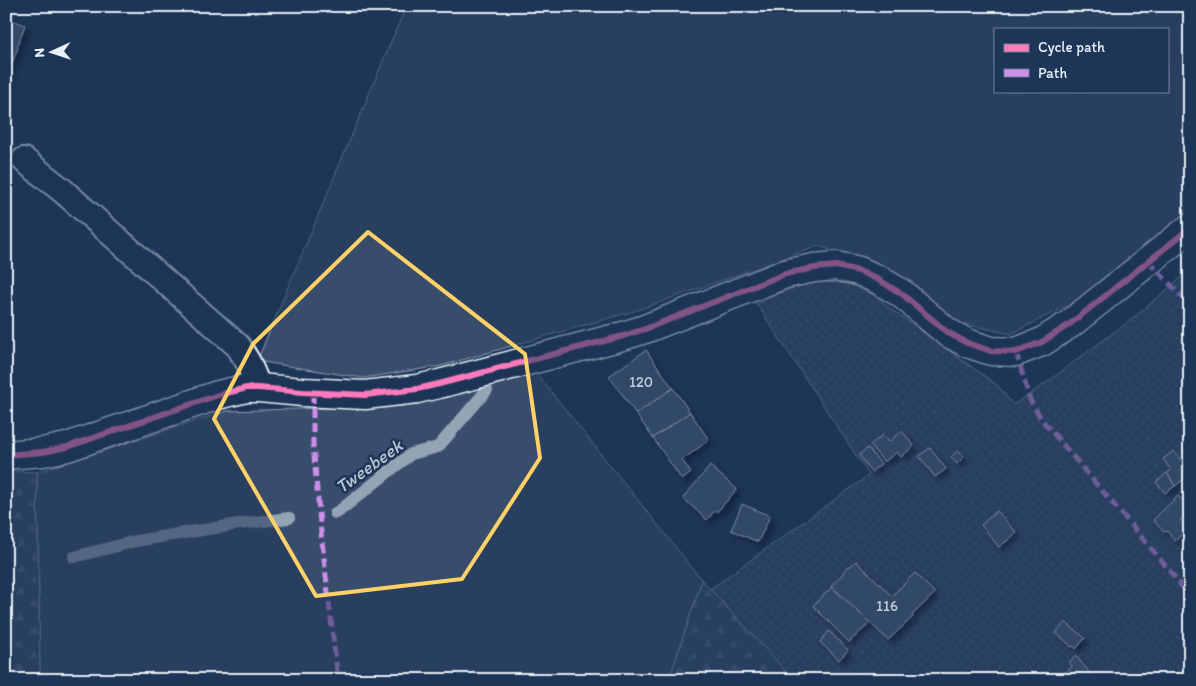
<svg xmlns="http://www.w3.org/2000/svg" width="1196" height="686" font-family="Itim,sans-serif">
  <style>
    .grass { fill: #374d6c; stroke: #909fb2; fill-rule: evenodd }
    .forest { fill: url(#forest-firs); stroke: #909fb2 }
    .garden { fill: url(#garden-dots); stroke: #909fb2 }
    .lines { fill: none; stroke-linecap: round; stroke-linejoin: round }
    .stream { stroke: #95a4b5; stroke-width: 12 }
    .building { fill: #495e7a; stroke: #e8f1f8; filter: url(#shadow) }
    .lane-casing { stroke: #e8f1f8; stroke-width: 28 }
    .street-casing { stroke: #e8f1f8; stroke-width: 31 }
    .lane { stroke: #1d3557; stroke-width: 24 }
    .street { stroke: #1d3557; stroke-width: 28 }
    .quiet { stroke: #ce8fe9; stroke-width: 5; stroke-dasharray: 10 5; stroke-linecap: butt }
    .cycleway-casing { stroke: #1d3557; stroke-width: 9 }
    .cycleway { stroke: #fd7abc; stroke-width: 6 }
    .marked { fill: none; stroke: #ffd166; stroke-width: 4; stroke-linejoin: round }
    .labels { text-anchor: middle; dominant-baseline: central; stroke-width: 5; stroke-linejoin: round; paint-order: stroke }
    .number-label { font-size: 15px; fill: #c0ccd8 }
    .water-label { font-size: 19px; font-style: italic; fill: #b7c4d1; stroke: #1d3557 }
  </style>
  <defs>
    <pattern id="forest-firs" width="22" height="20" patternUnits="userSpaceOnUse" patternTransform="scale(1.25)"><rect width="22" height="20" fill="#374d6c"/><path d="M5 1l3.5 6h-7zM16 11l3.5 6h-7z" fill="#546782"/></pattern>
    <pattern id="garden-dots" width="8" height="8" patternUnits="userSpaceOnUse" patternTransform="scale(1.25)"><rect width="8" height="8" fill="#374d6c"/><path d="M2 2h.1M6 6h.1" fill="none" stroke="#546782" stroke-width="1.8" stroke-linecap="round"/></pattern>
    <filter id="shadow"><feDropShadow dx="4.5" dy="4.5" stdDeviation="2.5" flood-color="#0009"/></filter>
  </defs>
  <rect width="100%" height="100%" fill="#1d3557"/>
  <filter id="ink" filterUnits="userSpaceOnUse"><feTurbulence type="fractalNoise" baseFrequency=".02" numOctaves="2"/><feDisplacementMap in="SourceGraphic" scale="10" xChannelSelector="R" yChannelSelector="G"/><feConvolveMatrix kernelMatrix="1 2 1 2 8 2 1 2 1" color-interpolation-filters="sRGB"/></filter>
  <g filter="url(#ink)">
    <g class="grass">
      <path d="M406 6H1190V209L1077 301 1011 334 956 322 909 279 819 246 638 310 441 366 363 378 257 361ZM995 29H1167V91H995Z"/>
      <polygon points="536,373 702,580 669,680 40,680 37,472 227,411 401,406"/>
    </g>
    <g class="forest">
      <polygon points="6,471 37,472 40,680 6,680"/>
      <polygon points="702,580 794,680 669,680"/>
    </g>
    <polygon class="garden" points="1190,270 1190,680 794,680 710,589 869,475 756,303 804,284 826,282 848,284 872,294 892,310 997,385 1013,405 1039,388 1133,318"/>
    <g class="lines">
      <g class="stream">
        <polyline points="335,513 338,512 411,454 438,447 487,390"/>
        <polyline points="74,557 136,541 239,524 289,518"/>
      </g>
    </g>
    <g class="building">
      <polygon points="6,18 25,25 17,48 18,48 6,78"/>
      <polygon points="646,350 673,388 636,414 609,376"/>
      <polygon points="673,388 690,412 653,438 636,414"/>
      <polygon points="690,412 709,440 682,460 691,473 682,480 653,438"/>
      <polygon points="902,431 914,446 901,457 897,452 884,462 870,445 883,435 889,442"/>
      <polygon points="868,448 881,464 871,472 859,455"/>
      <polygon points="930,448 946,469 935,477 919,456"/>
      <polygon points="958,451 964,457 957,464 951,457"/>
      <polygon points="1174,451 1190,473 1190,475 1175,486 1167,473 1171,470 1163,459"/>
      <polygon points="710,466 737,489 717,512 715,510 707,520 683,498"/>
      <polygon points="1167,473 1175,486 1165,493 1156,482"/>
      <polygon points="1178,496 1190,509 1190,511 1180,520 1188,529 1175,541 1167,531 1164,532 1153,520"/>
      <polygon points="742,504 770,516 758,542 731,530"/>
      <polygon points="997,511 1017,533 999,547 981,525"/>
      <polygon points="856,561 892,596 915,573 935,593 912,615 913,617 888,640 831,586 841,576 847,567 851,566"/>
      <polygon points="832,587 870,623 849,642 813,606"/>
      <polygon points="1065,622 1085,638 1076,649 1073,646 1072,647 1056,633"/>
      <polygon points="829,631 848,650 839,660 820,642"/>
      <polygon points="1076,656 1096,680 1070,680 1065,673 1072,667 1069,662"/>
    </g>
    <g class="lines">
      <g class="lane-casing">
        <polyline id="lane" points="24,160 63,191 238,346 248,362 259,388"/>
      </g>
      <g class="street-casing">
        <polyline id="street" points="6,455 43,452 67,447 218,395 247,388 259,388 303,392 365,395 417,389 439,384 623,336 645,329 785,274 814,268 836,266 859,271 879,280 902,294 947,332 967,343 991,351 1016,352 1042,342 1070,324 1190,228"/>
      </g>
      <use href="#lane" class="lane"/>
      <use href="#street" class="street"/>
      <g class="quiet">
        <polyline points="1148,261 1190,305"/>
        <polyline points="1016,352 1030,400 1042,420 1155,553 1190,596"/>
        <polyline points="313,393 313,444 320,524 338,680"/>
        <polyline points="1171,680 1190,665"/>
      </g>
      <g class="cycleway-casing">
        <polyline id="cycleway" points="6,455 43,452 67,447 218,395 247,388 259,388 303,392 365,395 417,389 439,384 623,336 645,329 785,274 814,268 836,266 859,271 879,280 902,294 947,332 967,343 991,351 1016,352 1042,342 1070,324 1190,228"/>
      </g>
      <use href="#cycleway" class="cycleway"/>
    </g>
  </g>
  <path d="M0 0H1196V686H0ZM368 232 525 354 540 458 462 579 316 596 214 419 253 344Z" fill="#1d3557" fill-opacity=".55" fill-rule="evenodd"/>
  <path class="marked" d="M368 232 525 354 540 458 462 579 316 596 214 419 253 344Z"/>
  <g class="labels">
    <g class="number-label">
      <text x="641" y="382">120</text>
      <text x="887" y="606">116</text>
    </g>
    <g class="water-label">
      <text transform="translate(369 466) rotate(-36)">Tweebeek</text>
    </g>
  </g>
  <rect width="1196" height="686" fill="none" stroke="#1d3557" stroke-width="25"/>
  <rect x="12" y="12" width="1171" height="661" fill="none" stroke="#e8f1f8" stroke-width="2" filter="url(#ink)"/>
  <rect x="994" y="28" width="175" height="65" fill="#1d3557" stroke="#6e8097"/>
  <rect x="1004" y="44" width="25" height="8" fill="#fd7abc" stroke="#6e8097"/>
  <text x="1038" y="52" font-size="15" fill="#e8f1f8">Cycle path</text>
  <rect x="1004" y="69" width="25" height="8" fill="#ce8fe9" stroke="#6e8097"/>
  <text x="1038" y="78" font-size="15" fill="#e8f1f8">Path</text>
  <g transform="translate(52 52) rotate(267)" stroke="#1d3557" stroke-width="4" paint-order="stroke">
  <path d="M0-4L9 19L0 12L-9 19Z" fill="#e8f1f8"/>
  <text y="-8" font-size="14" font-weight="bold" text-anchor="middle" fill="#e8f1f8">N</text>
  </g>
</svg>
